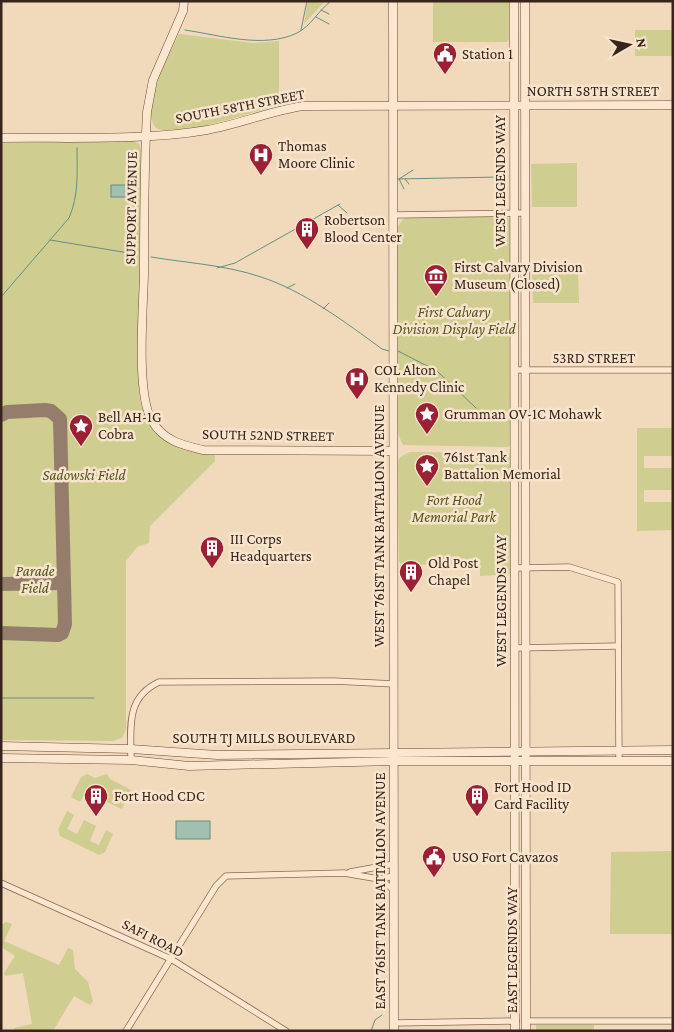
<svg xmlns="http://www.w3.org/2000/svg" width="674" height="1032" font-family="'Crimson Pro',serif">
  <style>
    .green { fill: #cfcd8f }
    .water { fill: #a0c1b2; stroke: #678f7f }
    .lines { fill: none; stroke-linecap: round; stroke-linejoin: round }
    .stream { stroke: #678f7f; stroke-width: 1 }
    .taxiway { stroke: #947e6b; stroke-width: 14 }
    .street-casing { stroke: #896854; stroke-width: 7 }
    .secondary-casing { stroke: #6b4938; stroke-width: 9 }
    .street { stroke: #fbe7cf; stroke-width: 5.5 }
    .secondary { stroke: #fbe7cf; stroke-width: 8 }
    .labels { text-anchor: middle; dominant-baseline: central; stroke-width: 5; stroke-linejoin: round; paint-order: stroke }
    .poi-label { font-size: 15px; fill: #37241a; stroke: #f8e4cc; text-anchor: start }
    .street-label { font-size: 15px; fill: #37241a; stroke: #f8e4cc }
    .park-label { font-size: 15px; font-style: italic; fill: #50551f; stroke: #f8e4cc }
  </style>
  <rect width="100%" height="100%" fill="#f1d9bc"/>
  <g class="green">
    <polygon points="308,1 325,1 304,24"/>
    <polygon points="433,1 509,1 509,39 507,42 433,42"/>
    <rect x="635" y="30" width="38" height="26"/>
    <path d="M179 34 253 43 279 41V105C252 111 180 139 156 128 139 110 170 53 179 34Z"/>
    <path d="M132 140 139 144 142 151 139 391C143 435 174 454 215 455V461L150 526 149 543 137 547 126 561V729L122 738 113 741 1 740V143Z"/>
    <polygon points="577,163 577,207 532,207 531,164"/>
    <polygon points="505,216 511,220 511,444 508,447 403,445 398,434 397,228 403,219 408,217"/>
    <polygon points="532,274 578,274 579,303 533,303"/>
    <polygon points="637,428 673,428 673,456 644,456 644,468 673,468 673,490 644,490 644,502 673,502 673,530 637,531"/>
    <polygon points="410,452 510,453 511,574 480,576 480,569 474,564 404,565 399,562 397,463 400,457"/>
    <polygon points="87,774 95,778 107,774 110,779 131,790 122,809 104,801 99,810 91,805 97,792 88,787 80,802 71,797 81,777"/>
    <polygon points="67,811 74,815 67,829 77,834 84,820 96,826 90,841 99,845 106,830 113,834 105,852 99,855 60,836 58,830"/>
    <polygon points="673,851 673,934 610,934 611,852"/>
    <polygon points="6,922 12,924 4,941 59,965 68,948 73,950 75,969 88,982 93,1001 90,1005 74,996 53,1031 15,1031 14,1028 32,1024 23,973 5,976 4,973 15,956 1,947 1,925"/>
    <rect x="536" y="1025" width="58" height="6"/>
  </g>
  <g class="water">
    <rect x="111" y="185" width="23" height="12"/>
    <rect x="176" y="821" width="34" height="18"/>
  </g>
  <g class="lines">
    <g class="stream">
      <polyline points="321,10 329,14"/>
      <polyline points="316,17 329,24"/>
      <path d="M185 30C219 35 264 49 297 33 311 26 318 11 331 1"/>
      <polyline points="301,30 307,1"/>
      <polyline points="397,179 501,177"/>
      <polyline points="405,179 409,184"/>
      <polyline points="404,189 399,179 413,170"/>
      <polyline points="338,205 347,213"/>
      <polyline points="50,240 135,254"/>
      <path d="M151 257C187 263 226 265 261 277 304 291 345 322 382 349L389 351"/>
      <polyline points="217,268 235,263 340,204"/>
      <polyline points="287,288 295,284"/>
      <path d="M1 297 69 218C79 195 77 172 77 148"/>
      <polyline points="323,309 329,303"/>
      <polyline points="398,351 437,371 476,408"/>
      <polyline points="1,698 94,698"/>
      <polyline points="371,1031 375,1020 382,1015"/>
    </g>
    <g class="taxiway">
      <polyline points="1,415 7,412 45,410 51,411 60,419 65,624 62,633 58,635 1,633"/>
      <polyline points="1,584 64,583"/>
    </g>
    <g class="street-casing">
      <g id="street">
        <polyline points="393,215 525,213"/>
        <polyline points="515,370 673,370"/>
        <polyline points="515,568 569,567 618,582 619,761"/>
        <polyline points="515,648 618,646"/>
        <path d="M131 760C131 728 125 698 159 682L334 681 394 684"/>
        <polyline points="350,872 394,864"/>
        <polyline points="379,879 394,890"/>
        <polyline points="1,883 171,959 286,1031"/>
        <polyline points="526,1021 673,1021"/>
        <polyline points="394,1023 516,1021"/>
        <polyline points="126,1031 216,886 226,876 344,873 379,879 394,876"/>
      </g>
    </g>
    <g class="secondary-casing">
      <g id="secondary">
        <path d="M184 1 183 11 153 80 147 112C144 166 144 221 144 275 143 310 136 394 152 421 164 441 182 445 203 450L392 451"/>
        <polyline points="393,1 394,1031"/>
        <polyline points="514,1 515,1031"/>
        <polyline points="525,1 526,1031"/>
        <path d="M1 138C66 137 144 141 207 130 240 124 270 111 303 106L673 105"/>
        <polyline points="1,746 131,749 217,755 673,750"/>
        <polyline points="1,758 131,760 189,766 394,761 673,761"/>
      </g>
    </g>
    <use href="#street" class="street"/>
    <use href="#secondary" class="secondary"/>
  </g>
  <defs>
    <g id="civic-pin" transform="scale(1.25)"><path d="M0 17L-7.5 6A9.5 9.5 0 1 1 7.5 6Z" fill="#9c2034" stroke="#f8e4cc"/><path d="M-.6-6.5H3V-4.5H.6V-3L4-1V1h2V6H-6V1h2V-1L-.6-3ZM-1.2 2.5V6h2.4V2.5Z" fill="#fff"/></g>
    <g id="hospital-pin" transform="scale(1.25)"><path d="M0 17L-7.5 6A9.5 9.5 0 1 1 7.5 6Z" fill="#9c2034" stroke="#f8e4cc"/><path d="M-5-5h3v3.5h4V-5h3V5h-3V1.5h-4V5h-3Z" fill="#fff"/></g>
    <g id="building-pin" transform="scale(1.25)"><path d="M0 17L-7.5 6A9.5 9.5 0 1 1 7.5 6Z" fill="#9c2034" stroke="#f8e4cc"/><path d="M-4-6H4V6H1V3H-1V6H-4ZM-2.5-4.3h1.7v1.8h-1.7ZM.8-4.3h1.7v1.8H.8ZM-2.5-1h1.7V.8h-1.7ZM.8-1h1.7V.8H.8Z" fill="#fff"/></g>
    <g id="museum-pin" transform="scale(1.25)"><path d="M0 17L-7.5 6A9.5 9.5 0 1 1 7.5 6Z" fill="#9c2034" stroke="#f8e4cc"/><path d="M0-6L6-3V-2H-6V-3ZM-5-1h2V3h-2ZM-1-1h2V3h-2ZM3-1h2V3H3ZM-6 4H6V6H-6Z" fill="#fff"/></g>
    <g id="sight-pin" transform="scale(1.25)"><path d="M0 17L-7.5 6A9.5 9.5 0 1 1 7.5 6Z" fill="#9c2034" stroke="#f8e4cc"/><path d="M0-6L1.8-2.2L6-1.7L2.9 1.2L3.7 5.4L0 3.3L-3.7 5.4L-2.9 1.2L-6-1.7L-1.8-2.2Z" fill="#fff"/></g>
  </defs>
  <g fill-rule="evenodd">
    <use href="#civic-pin" x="445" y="54"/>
    <use href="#hospital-pin" x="261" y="155"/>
    <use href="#building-pin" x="307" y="229"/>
    <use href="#museum-pin" x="436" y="276"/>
    <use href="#hospital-pin" x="357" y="379"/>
    <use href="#sight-pin" x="427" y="414"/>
    <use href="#sight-pin" x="81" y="426"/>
    <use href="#sight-pin" x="427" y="466"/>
    <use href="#building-pin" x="212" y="548"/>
    <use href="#building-pin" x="411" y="572"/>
    <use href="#building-pin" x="96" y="796"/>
    <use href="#building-pin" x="477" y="796"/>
    <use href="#civic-pin" x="434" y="857"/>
  </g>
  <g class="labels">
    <g class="poi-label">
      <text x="462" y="54">Station 1</text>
      <text x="278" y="146">Thomas<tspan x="278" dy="17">Moore Clinic</tspan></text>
      <text x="324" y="220">Robertson<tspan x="324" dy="17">Blood Center</tspan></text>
      <text x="454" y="267">First Calvary Division<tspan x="454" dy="17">Museum (Closed)</tspan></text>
      <text x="374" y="370">COL Alton<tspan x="374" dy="17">Kennedy Clinic</tspan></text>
      <text x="444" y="414">Grumman OV-1C Mohawk</text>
      <text x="98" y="417">Bell AH-1G<tspan x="98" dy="17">Cobra</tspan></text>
      <text x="444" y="457">761st Tank<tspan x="444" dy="17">Battalion Memorial</tspan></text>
      <text x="230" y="539">III Corps<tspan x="230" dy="17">Headquarters</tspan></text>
      <text x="428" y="563">Old Post<tspan x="428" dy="17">Chapel</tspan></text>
      <text x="494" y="787">Fort Hood ID<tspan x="494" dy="17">Card Facility</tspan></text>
      <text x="114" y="796">Fort Hood CDC</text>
      <text x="452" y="857">USO Fort Cavazos</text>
    </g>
    <g class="street-label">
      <text x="593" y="91">NORTH 58TH STREET</text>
      <text transform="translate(240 106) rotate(-11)">SOUTH 58TH STREET</text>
      <text transform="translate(500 181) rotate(-90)">WEST LEGENDS WAY</text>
      <text transform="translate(131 208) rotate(-89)">SUPPORT AVENUE</text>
      <text x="594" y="358">53RD STREET</text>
      <text transform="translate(268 435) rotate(1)">SOUTH 52ND STREET</text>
      <text transform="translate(379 526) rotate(-90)">WEST 761ST TANK BATTALION AVENUE</text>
      <text transform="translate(501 601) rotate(-90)">WEST LEGENDS WAY</text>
      <text x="264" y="738">SOUTH TJ MILLS BOULEVARD</text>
      <text transform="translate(380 891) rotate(-90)">EAST 761ST TANK BATTALION AVENUE</text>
      <text transform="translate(153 938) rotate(27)">SAFI ROAD</text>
      <text transform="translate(512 950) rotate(-90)">EAST LEGENDS WAY</text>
    </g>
    <g class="park-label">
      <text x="454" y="312">First Calvary<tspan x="454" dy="17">Division Display Field</tspan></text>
      <text x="84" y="475">Sadowski Field</text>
      <text x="454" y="500">Fort Hood<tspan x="454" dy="17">Memorial Park</tspan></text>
      <text x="35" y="571">Parade<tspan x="35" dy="17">Field</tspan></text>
    </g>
  </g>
  <rect width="674" height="1032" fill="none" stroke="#37241a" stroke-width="5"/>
  <g transform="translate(629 45) rotate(81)" stroke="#f8e4cc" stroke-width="4" paint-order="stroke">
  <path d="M0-4L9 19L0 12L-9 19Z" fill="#37241a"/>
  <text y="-8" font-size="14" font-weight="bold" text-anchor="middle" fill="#37241a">N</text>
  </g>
</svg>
